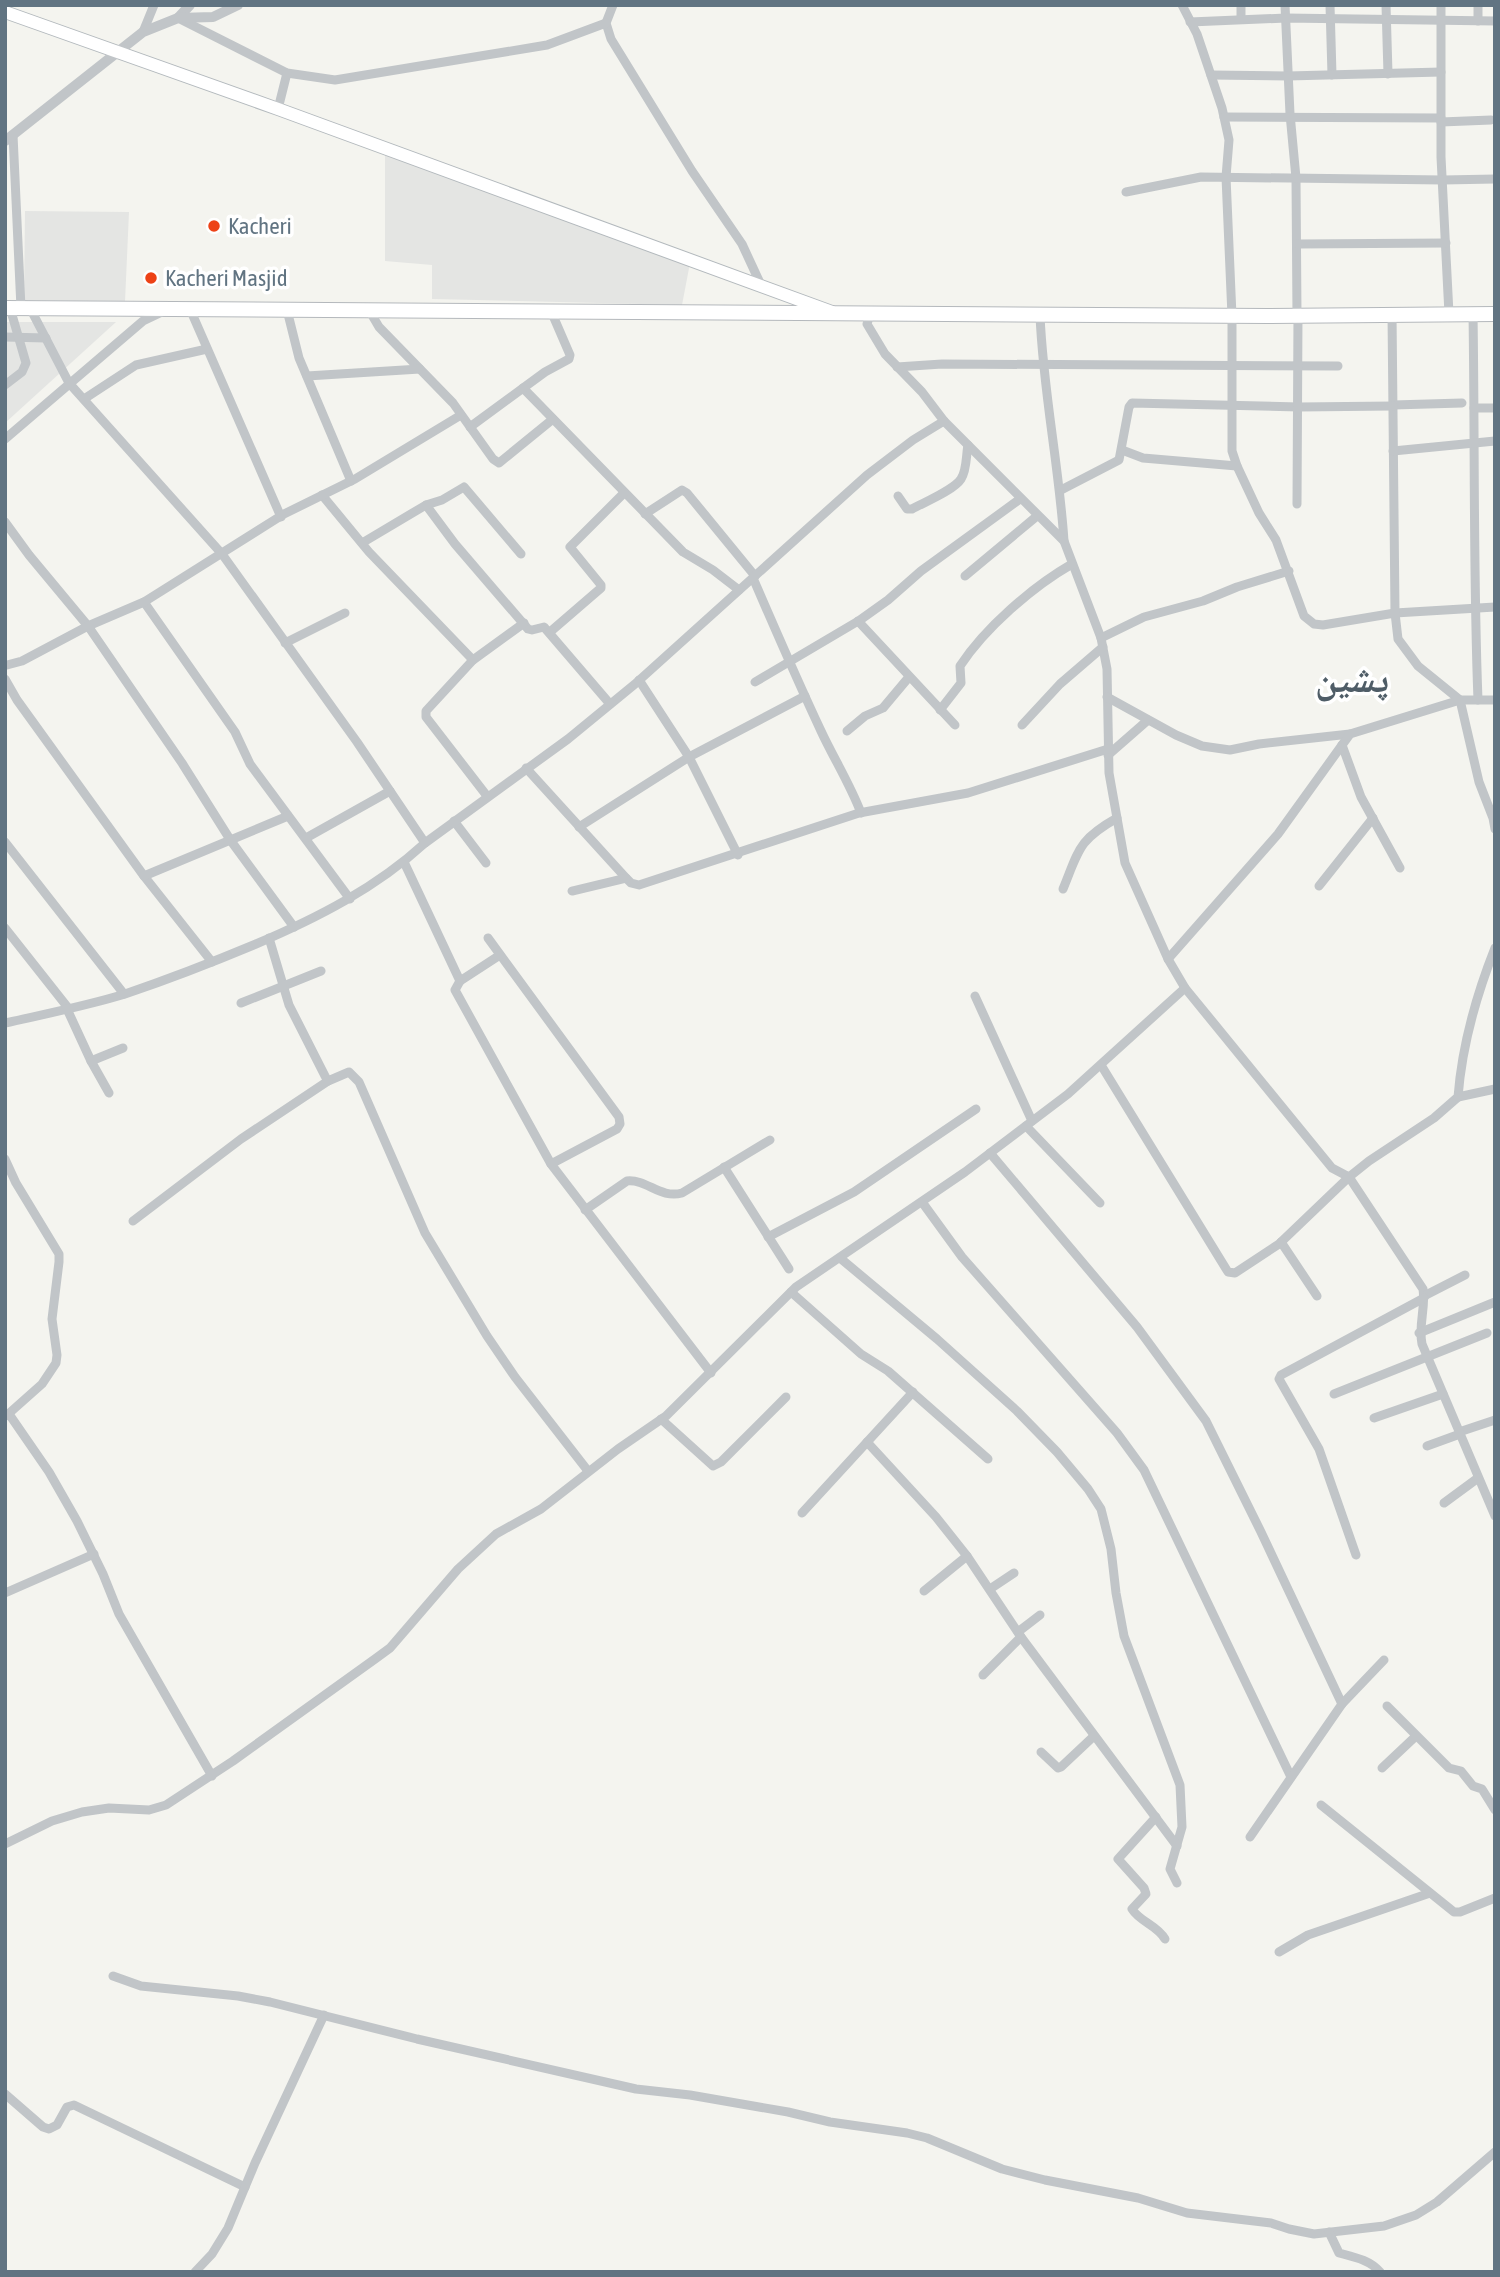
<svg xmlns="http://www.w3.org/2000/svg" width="1500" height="2277" font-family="'Asap Condensed','Noto Naskh Arabic',sans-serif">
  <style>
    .built { fill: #e4e5e3 }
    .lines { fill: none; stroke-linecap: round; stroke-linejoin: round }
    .secondary-casing { stroke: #b3b9bd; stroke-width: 14 }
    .primary-casing { stroke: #b4b8bc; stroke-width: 16 }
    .minor { stroke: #c1c5c8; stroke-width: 9 }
    .tertiary { stroke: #c1c5c8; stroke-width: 10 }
    .secondary { stroke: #fff; stroke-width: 12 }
    .primary { stroke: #fff; stroke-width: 14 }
    .poi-dot { fill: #ed4216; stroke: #fff; stroke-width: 2.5 }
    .labels { text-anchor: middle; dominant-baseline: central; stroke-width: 7; stroke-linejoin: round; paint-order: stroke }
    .poi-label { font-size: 23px; fill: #617482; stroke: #fff; text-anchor: start }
    .town-label { font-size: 37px; font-weight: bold; fill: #4f5d67; stroke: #fff }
  </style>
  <rect width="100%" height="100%" fill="#f4f4ef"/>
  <g class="built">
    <polygon points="385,155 690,263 682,305 432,299 432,265 385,261"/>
    <polygon points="25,211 129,212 125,302 24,300"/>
    <polygon points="5,322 116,322 5,423"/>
  </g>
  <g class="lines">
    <g class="secondary-casing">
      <polyline id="secondary" points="5,12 278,109 832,312"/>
    </g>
    <g class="primary-casing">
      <polyline id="primary" points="5,308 1267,316 1495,314"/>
    </g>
    <g class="minor">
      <polyline points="613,5 606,23 611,39 692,171 742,244 761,285"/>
      <polyline points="1182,5 1197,34 1222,108 1229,140 1226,177 1232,316 1232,451 1237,466 1259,513 1276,540 1304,616 1314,624 1323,625 1395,613 1495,607"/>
      <polyline points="1241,5 1241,19"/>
      <polyline points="1285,5 1290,114 1296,178 1297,315"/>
      <polyline points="1330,5 1332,75"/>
      <polyline points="1386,5 1388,74"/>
      <polyline points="1441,5 1441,157 1449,314"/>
      <polyline points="1478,5 1478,21"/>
      <polyline points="180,19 287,73 335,80 547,45 606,23"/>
      <polyline points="1190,22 1286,18 1495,21"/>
      <polyline points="143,32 154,5"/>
      <polyline points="1211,75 1288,76 1441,72"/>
      <polyline points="278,109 287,73"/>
      <polyline points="1224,117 1441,118"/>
      <polyline points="1441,122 1491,120"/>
      <polyline points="13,135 21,308"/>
      <polyline points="1126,192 1201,177 1443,180 1495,179"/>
      <polyline points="1298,244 1446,243"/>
      <polyline points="30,308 69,383 222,554 357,742 425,843"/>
      <polyline points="190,309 281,517"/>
      <polyline points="287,310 299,358 351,481"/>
      <polyline points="369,310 379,327 453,403 493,459 499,463 553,419"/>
      <polyline points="1392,313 1395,613 1398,639 1418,666 1460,700 1479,782 1493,818 1495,829"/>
      <path d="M1473 314C1475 443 1473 571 1478 700"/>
      <path d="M1040 315C1043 391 1059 465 1064 541"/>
      <polyline points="5,337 46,338"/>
      <polyline points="897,367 942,364 1338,366"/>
      <polyline points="307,376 420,369"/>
      <polyline points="5,385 22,372 26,363 10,308"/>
      <polyline points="523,388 683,552 713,570 739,590"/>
      <polyline points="84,399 136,365 207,349"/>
      <polyline points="1393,405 1462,403"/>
      <polyline points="1474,408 1495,408"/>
      <path d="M944 421 1064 541 1101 638 1107 669 1109 773 1125 863 1168 959 1185 988 1332 1168 1349 1177 1423 1289C1426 1308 1418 1325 1422 1344L1495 1516"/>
      <polyline points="470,427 545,372 569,359 570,355 551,311"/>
      <polyline points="5,439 143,321 164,311"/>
      <polyline points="1122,450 1143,458 1237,466"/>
      <polyline points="1393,451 1495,441"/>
      <polyline points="1061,490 1119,460 1129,407 1132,403 1299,407 1393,406"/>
      <polyline points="322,495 369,552 473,660"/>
      <path d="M898 496 907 509H912C925 502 954 490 961 479 967 470 966 455 968 445"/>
      <polyline points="1297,504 1298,315"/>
      <polyline points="426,505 455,544 528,629 532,630 544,627 610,704"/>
      <polyline points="645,514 682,490 687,493 755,576"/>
      <polyline points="5,522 29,555 88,626 182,763 231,841 294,927"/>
      <polyline points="362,543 426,505 442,500 464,487 521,554"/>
      <polyline points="965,576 1037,516"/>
      <path d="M753 578C775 629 797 680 821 731 834 759 850 784 861 813"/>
      <polyline points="144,602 235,732 250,764 350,899"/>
      <polyline points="858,621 955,725"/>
      <polyline points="550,632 601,588 601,585 570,547 624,493"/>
      <polyline points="1101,638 1144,617 1203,601 1237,587 1289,571"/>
      <polyline points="285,643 345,613"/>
      <polyline points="7,665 22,661 88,626 144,602 284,514 355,479 461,415"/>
      <polyline points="5,679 17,700 144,876 212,962"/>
      <polyline points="639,680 689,757 738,855"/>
      <polyline points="755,682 860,620 888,600 921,571 1020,499"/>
      <polyline points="1107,697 1176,735 1202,746 1230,750 1259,744 1350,734"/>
      <path d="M940 710 961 683 960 666C985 628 1032 587 1072 564"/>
      <polyline points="1022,725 1060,684 1103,647"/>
      <polyline points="847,731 865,716 883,708 909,677"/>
      <polyline points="1342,745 1361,797 1400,868"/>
      <polyline points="1108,755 1148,720"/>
      <polyline points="526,768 626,878 631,883 639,885 859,813 968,793 1108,749"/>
      <polyline points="487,796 426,717 426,711 473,660 524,623"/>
      <polyline points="454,821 486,863"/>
      <polyline points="579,827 689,757 805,696"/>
      <polyline points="306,838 390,791"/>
      <polyline points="5,842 124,994"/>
      <polyline points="404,862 460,981 455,990 551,1164 711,1373"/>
      <polyline points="144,876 288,816"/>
      <polyline points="1319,886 1373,818"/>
      <path d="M1063 889C1079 850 1078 840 1117 818"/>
      <polyline points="572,891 626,878"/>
      <polyline points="5,928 69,1009"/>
      <polyline points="269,938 289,1005 325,1076 328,1081 349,1072 359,1082 425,1233 487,1336 515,1377 588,1471"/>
      <polyline points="488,938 619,1117 620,1124 617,1129 551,1164"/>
      <polyline points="1168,959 1278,834 1350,734 1460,700 1495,700"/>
      <polyline points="460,981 500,955"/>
      <polyline points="975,996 1032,1121"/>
      <polyline points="241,1003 321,971"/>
      <polyline points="67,1009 91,1061 109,1093"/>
      <path d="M5 1023C45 1014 86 1006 125 994 169 979 213 962 256 944 317 918 376 888 425 843L568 739 635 684 867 475 913 440 944 421 922 392 885 354 867 324 870 314"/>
      <polyline points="91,1061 123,1048"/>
      <path d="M1101 1065 1228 1272 1235 1273 1279 1244 1349 1177 1369 1161 1434 1118 1458 1097C1462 1045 1476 996 1495 948"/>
      <polyline points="1458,1097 1495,1089"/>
      <polyline points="1026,1126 1100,1203"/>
      <polyline points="990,1153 1137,1327 1206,1421 1261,1532 1342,1704"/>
      <polyline points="5,1159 16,1183 59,1254 59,1262 52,1319 57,1355 56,1363 42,1384 6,1416"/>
      <polyline points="724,1167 789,1269"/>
      <polyline points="922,1202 962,1257 1117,1433 1144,1470 1291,1777"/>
      <path d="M585 1210 627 1181C647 1179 660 1199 682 1193L770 1140"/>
      <polyline points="133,1221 241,1139 328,1081"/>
      <polyline points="768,1237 854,1192 976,1109"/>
      <polyline points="1281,1242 1317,1296"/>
      <polyline points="840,1258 937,1339 1017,1411 1057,1452 1088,1489 1101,1509 1111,1549 1116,1593 1124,1636 1180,1785 1182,1827 1170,1869 1177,1883"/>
      <polyline points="791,1292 861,1354 888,1371 988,1459"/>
      <polyline points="1424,1296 1465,1275"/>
      <polyline points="1419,1333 1495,1302"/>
      <polyline points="1334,1394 1487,1333"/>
      <polyline points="9,1414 49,1472 77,1521 103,1574 119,1614 212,1776"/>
      <polyline points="1374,1418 1443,1394"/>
      <polyline points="661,1419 713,1466 721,1462 786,1397"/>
      <polyline points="1459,1432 1495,1420"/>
      <polyline points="867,1442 936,1517 967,1556 1021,1637 1177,1846"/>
      <polyline points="1427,1446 1460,1434"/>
      <polyline points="1444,1503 1478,1478"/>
      <polyline points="802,1513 913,1392"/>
      <polyline points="1356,1555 1319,1449 1279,1379 1281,1375 1424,1298"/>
      <polyline points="990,1589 1014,1573"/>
      <polyline points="924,1591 967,1556"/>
      <polyline points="5,1593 94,1554"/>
      <polyline points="1018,1632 1040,1615"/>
      <polyline points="983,1675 1021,1637"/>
      <polyline points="1387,1706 1449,1768 1461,1771 1473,1786 1482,1789 1495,1810"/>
      <polyline points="1041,1752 1058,1768 1061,1767 1094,1736"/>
      <polyline points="1382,1768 1416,1736"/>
      <polyline points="1321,1805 1454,1912 1460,1912 1495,1898"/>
      <path d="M1156 1817 1118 1859 1144 1888 1146 1894 1132 1909C1140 1922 1157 1925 1165 1939"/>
      <polyline points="1250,1837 1342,1704 1384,1660"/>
      <polyline points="5,1844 52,1821 82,1812 109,1808 149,1810 166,1805 233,1761 375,1659 390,1648 458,1569 496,1534 541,1509 618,1449 666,1416 796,1287 965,1172 1068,1094 1185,988"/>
      <polyline points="1279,1952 1308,1935 1430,1893"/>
      <polyline points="113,1976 141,1986 238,1996 270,2002 417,2039 636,2089 690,2095 788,2112 830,2122 907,2133 927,2138 1002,2169 1045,2180 1138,2198 1187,2213 1271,2223 1289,2229 1314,2234 1384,2226 1416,2215 1437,2202 1495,2152"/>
      <polyline points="5,2094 43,2127 49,2129 57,2125 67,2107 74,2105 245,2187"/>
      <path d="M1329 2232 1339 2253C1354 2257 1370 2260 1380 2272"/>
      <polyline points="195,2272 212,2254 228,2228 255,2163 324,2015"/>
    </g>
    <g class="tertiary">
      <polyline points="178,18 190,5"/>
      <polyline points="5,141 143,32 178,18 213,17 238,5"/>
    </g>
    <use href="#secondary" class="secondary"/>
    <use href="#primary" class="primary"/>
  </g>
  <g class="poi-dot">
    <circle cx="214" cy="226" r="7"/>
    <circle cx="151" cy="278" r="7"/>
  </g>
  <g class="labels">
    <g class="poi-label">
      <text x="228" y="226">Kacheri</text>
      <text x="165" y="278">Kacheri Masjid</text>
    </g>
    <g class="town-label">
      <text x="1352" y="678">پشین</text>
    </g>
  </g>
  <rect width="1500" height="2277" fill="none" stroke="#617482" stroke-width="14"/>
</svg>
